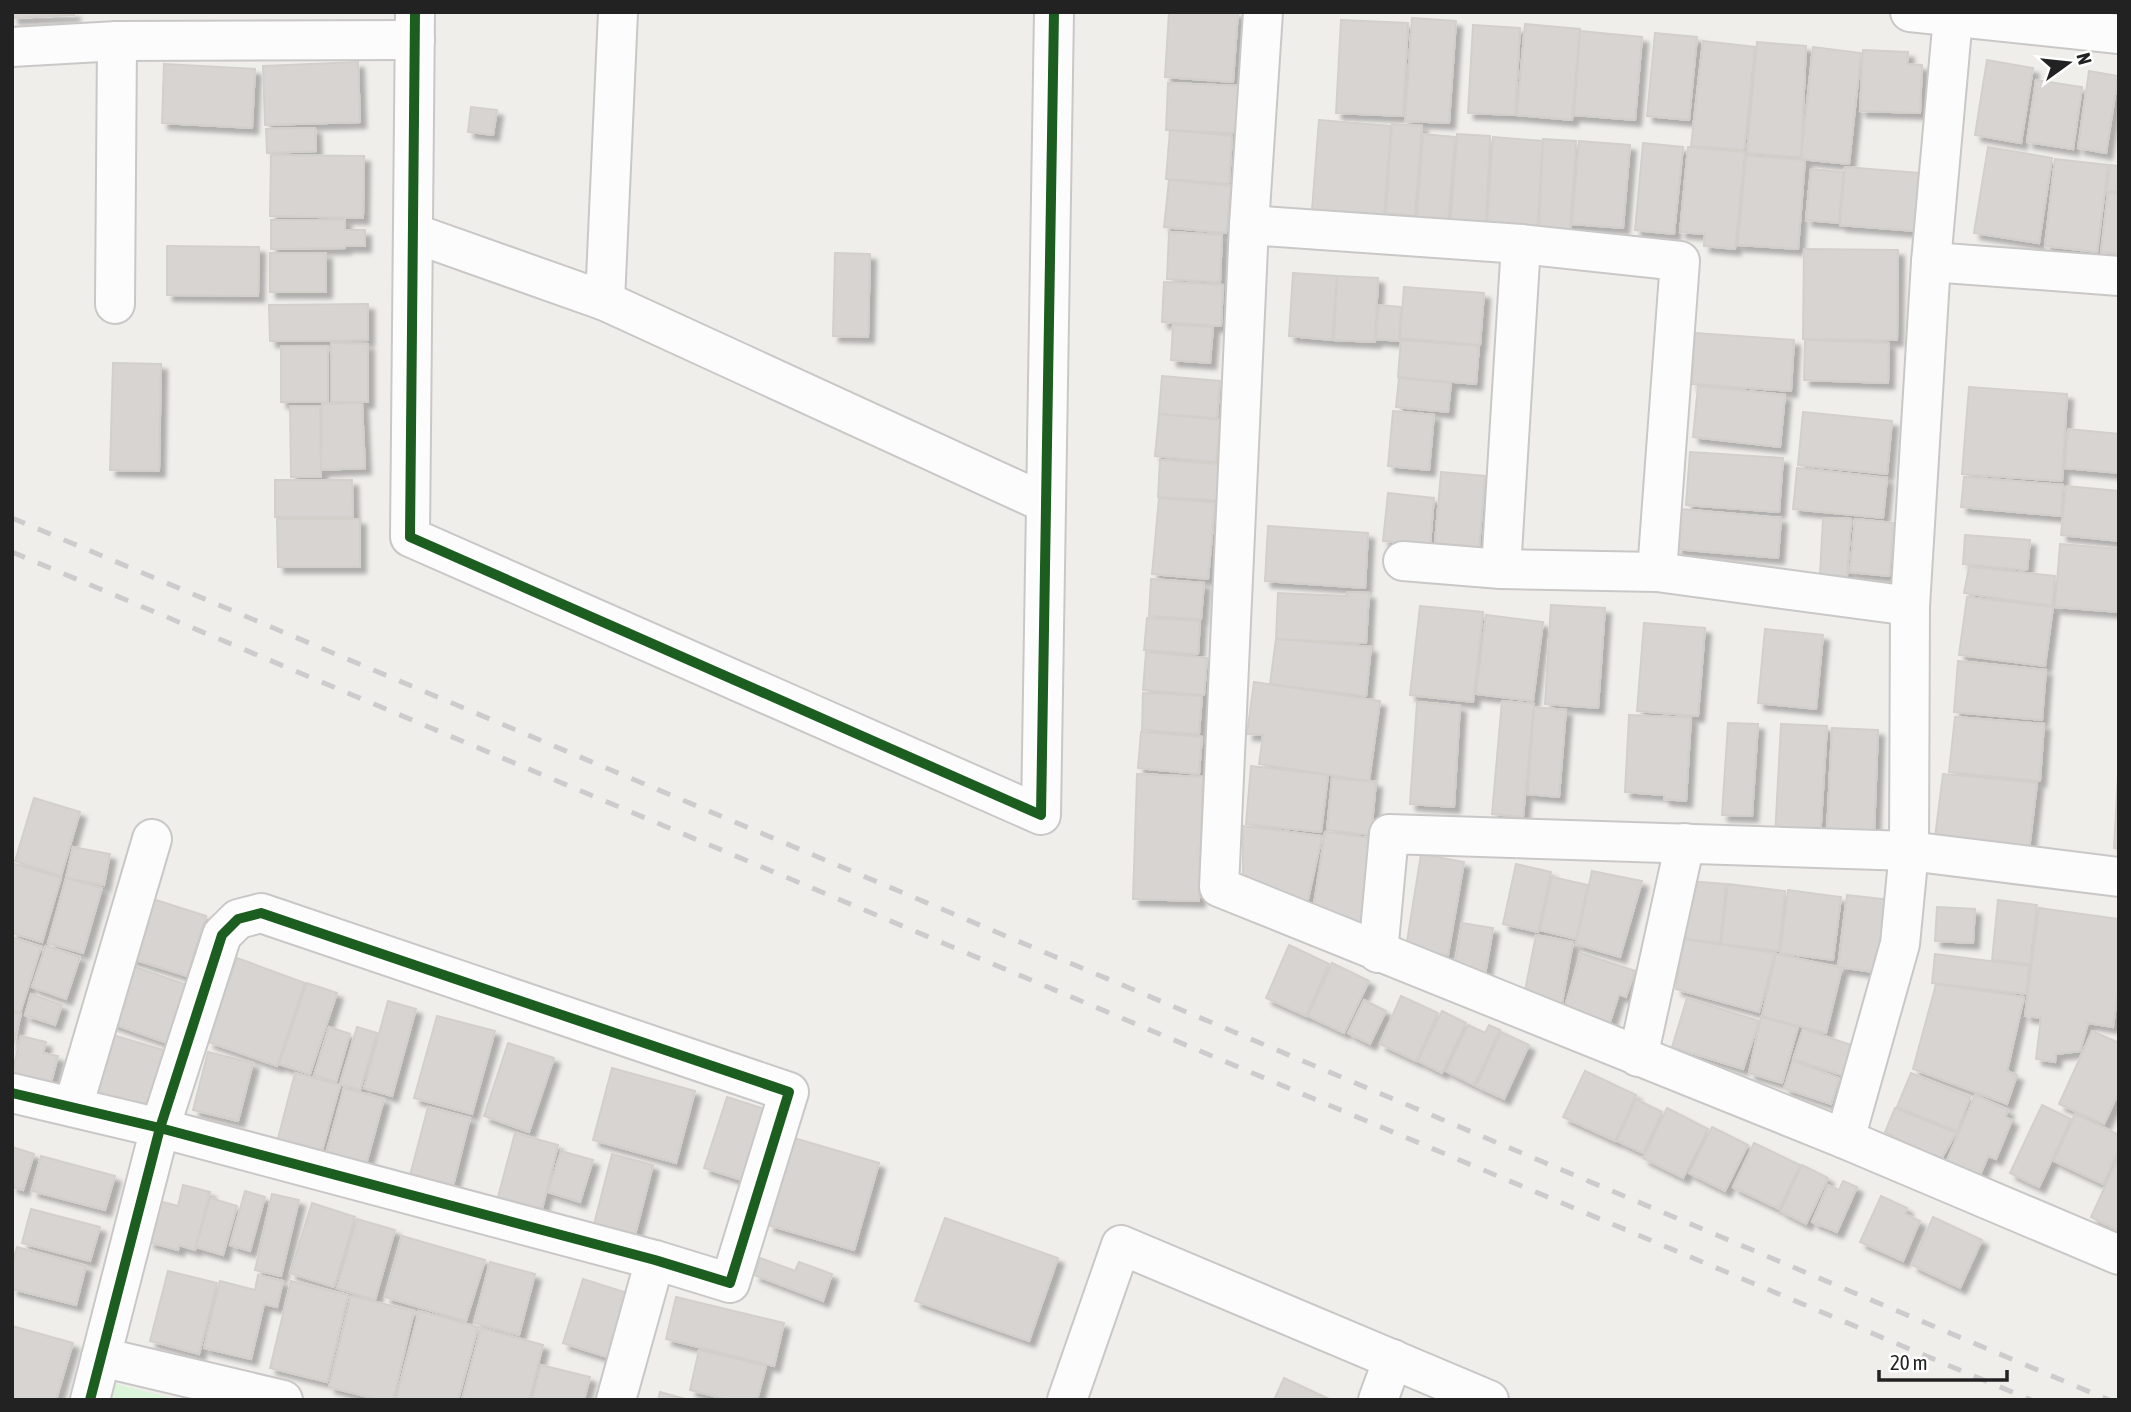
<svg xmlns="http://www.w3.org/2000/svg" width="2131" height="1412" font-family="'Asap Condensed',sans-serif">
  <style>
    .park { fill: #daf5da }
    .building { fill: #d7d4d2; stroke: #d3d0cc; stroke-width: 2; filter: url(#shadow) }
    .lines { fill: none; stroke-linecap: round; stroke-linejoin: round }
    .street-casing { stroke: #c9c8c7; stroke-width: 42 }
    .street { stroke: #fdfcfc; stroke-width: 38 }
    .rail { stroke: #ccc; stroke-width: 5; stroke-dasharray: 14 14; stroke-linecap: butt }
    .cycleway-casing { stroke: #fff; stroke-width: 15 }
    .cycleway { stroke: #1b5e20; stroke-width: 10 }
  </style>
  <defs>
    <filter id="shadow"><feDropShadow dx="6" dy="6" stdDeviation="2" flood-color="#0004"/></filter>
  </defs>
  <rect width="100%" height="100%" fill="#f0eeeb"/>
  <polygon class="park" points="105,1381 178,1400 100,1400"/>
  <g class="building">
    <polygon points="12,12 74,12 74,15 13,18"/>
    <polygon points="1169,12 1238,12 1233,82 1165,77"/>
    <polygon points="1412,18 1456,21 1449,123 1405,121"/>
    <polygon points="1341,20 1408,23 1403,116 1336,113"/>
    <polygon points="1525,24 1580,29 1572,120 1517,115"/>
    <polygon points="1473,25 1520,28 1515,115 1468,113"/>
    <polygon points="1580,31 1642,37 1635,120 1574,115"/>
    <polygon points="1655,33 1697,37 1689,120 1647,116"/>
    <polygon points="1703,41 1755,47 1744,150 1691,146"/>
    <polygon points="1757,42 1806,46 1801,157 1747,153"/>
    <polygon points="1813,47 1861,53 1849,164 1801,159"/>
    <polygon points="1863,50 1908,52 1907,64 1922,65 1920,113 1860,111"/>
    <polygon points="1987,60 2033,68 2021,143 1975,135"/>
    <polygon points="358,62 360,122 265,125 263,66"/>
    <polygon points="164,64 255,69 252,128 162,123"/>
    <polygon points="2089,71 2118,76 2106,153 2078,148"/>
    <polygon points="2036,80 2082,87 2073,149 2027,142"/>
    <polygon points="1168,83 1240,86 1238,133 1166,130"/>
    <polygon points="471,107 497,110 493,135 468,132"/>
    <polygon points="1319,120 1391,126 1384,216 1312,210"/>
    <polygon points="1392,124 1422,126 1415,216 1386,213"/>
    <polygon points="315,128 316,151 267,153 266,129"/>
    <polygon points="1170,130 1232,136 1229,184 1166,179"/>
    <polygon points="1423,134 1455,137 1448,221 1417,219"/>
    <polygon points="1457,134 1490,136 1486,223 1451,221"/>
    <polygon points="1493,137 1543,141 1537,229 1487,226"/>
    <polygon points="1543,139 1576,141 1570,231 1539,228"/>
    <polygon points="1579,141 1630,145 1623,228 1572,224"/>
    <polygon points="1643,143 1683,147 1674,234 1635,230"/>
    <polygon points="1688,147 1745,152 1735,249 1704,246 1705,234 1680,232"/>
    <polygon points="1988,147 2052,158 2039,243 1974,233"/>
    <polygon points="271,155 364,156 363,218 270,216"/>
    <polygon points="1746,156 1805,160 1798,249 1738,245"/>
    <polygon points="2055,159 2108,165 2097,252 2045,246"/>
    <polygon points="2110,165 2119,166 2119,192 2107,191"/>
    <polygon points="1845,167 1919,173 1915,231 1840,225"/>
    <polygon points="1811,169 1843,172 1839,223 1806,220"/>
    <polygon points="1169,180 1231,186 1226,233 1164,227"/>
    <polygon points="2108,192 2119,194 2119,254 2101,252"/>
    <polygon points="271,220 345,220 345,230 365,230 365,246 345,246 345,248 271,249"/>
    <polygon points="1169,232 1222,235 1220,282 1167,279"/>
    <polygon points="167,246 259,247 258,296 167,295"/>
    <polygon points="1804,249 1898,250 1897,340 1803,339"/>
    <rect x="270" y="253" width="56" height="39"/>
    <polygon points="835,253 870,254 868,337 833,336"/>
    <polygon points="1293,273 1337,276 1332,340 1289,336"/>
    <polygon points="1337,276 1378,278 1375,342 1334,340"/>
    <polygon points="1164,282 1223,285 1221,326 1162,322"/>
    <polygon points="1404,287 1484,293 1480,345 1400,338"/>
    <polygon points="368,304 368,340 270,341 269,305"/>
    <polygon points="1379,305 1401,307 1399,341 1376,339"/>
    <polygon points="1173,325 1213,327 1210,363 1171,360"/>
    <polygon points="1695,333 1794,340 1791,391 1692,384"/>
    <polygon points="1401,340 1479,346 1476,384 1398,377"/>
    <polygon points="1805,340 1889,343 1888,383 1804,380"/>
    <polygon points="331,343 368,344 368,402 331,402"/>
    <rect x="281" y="346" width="47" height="56"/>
    <polygon points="113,363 161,364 159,471 110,470"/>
    <polygon points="1162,376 1220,381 1217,418 1159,414"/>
    <polygon points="1399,378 1451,383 1448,412 1396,407"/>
    <polygon points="1698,386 1785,395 1780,447 1693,437"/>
    <polygon points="1969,387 2067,394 2062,481 1962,474"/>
    <polygon points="362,403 365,468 321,470 322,404"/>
    <polygon points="290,406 320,406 321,477 291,477"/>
    <polygon points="1393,411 1434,415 1429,470 1388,466"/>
    <polygon points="1803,412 1892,421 1887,474 1798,465"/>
    <polygon points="1159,414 1220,420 1216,462 1155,456"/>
    <polygon points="2068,429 2119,434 2119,473 2065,468"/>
    <polygon points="1690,452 1783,458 1779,512 1686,505"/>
    <polygon points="1160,460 1219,464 1217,500 1158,497"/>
    <polygon points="1797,468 1887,478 1883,518 1793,509"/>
    <polygon points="1441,472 1485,476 1479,547 1435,543"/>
    <polygon points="1964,477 2063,485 2061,516 1961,507"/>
    <polygon points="275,480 352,480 353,517 275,517"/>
    <polygon points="2066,486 2119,491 2119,541 2061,535"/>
    <polygon points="1388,493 1434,498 1430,545 1383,541"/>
    <polygon points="1159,498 1215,503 1208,579 1152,574"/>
    <polygon points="1680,509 1781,518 1778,558 1676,549"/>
    <polygon points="1823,518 1851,519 1847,576 1820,574"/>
    <polygon points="277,519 360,519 360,567 278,567"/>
    <polygon points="1855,519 1894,523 1889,576 1850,572"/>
    <polygon points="1268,526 1368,533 1365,588 1265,581"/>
    <polygon points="1965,535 2030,540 2027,570 1963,564"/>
    <polygon points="2060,544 2119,549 2119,612 2055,607"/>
    <polygon points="1969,567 2055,576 2052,606 1964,593"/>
    <polygon points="1151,579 1204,583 1201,619 1149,616"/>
    <polygon points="1347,592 1369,593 1366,643 1276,639 1278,593 1347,596"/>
    <polygon points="1967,597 2053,607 2045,666 1959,655"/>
    <polygon points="1551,605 1605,608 1598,708 1545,704"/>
    <polygon points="1420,606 1483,612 1473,702 1410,695"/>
    <polygon points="1486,615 1543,622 1533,701 1476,694"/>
    <polygon points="1147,618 1200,621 1198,654 1144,650"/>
    <polygon points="1644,623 1705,628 1698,716 1637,711"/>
    <polygon points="1765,629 1823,635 1816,709 1758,703"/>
    <polygon points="1276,639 1371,647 1366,696 1270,684"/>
    <polygon points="1146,652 1207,658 1204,695 1143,690"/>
    <polygon points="1958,661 2046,670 2042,720 1954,712"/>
    <polygon points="1254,682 1380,701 1369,781 1259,764 1263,735 1247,734"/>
    <polygon points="1143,693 1202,696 1199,734 1142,730"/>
    <polygon points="1502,701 1534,704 1523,817 1492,814"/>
    <polygon points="1417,702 1460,706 1454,807 1410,804"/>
    <polygon points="1534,707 1566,710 1559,797 1528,794"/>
    <polygon points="1629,715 1691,718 1686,801 1664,799 1664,795 1625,792"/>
    <polygon points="1955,717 2044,724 2040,781 1949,772"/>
    <polygon points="1728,723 1758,724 1752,816 1722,815"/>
    <polygon points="1781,724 1827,726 1820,840 1775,837"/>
    <polygon points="1832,728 1878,730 1874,835 1827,834"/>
    <polygon points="1141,732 1202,737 1199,774 1138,768"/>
    <polygon points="1251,766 1328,775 1321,832 1246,824"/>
    <polygon points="1137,774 1203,777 1199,901 1133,899"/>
    <polygon points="1943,774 2037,783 2029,850 1935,837"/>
    <polygon points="2118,774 2119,774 2119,849 2114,848"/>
    <polygon points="1332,778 1376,782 1371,835 1327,830"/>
    <polygon points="34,798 80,812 61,876 15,861"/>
    <polygon points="1243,826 1322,836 1307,904 1243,879"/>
    <polygon points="1325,832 1377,839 1367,927 1314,905"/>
    <polygon points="73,847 110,854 104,885 66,878"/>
    <polygon points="1421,854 1464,862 1448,955 1406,948"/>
    <polygon points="12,863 61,878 42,942 12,933"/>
    <polygon points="1516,864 1551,872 1538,932 1503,924"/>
    <polygon points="1592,871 1642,881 1620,957 1576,944"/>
    <polygon points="1552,877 1588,885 1576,939 1540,930"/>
    <polygon points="66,878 102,888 83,953 48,943"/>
    <polygon points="1687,881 1726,884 1720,943 1683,938"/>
    <polygon points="1728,884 1785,891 1779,951 1721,944"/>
    <polygon points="1788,890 1841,897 1833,960 1780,953"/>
    <polygon points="140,895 206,916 187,976 123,956"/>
    <polygon points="1847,895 1890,900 1881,973 1838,967"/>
    <polygon points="1998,900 2037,905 2030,964 1992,960"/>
    <polygon points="1937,907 1975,909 1973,943 1935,941"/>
    <polygon points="2039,908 2119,919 2119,982 2113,1027 2088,1023 2080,1051 2056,1054 2055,1062 2036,1059 2041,1018 2025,1016"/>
    <polygon points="1462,923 1493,928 1485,975 1454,969"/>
    <polygon points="1536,935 1573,942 1561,1008 1523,1001"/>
    <polygon points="12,937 41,947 20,1013 12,1010"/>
    <polygon points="1683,939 1775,953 1759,1012 1676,989"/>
    <polygon points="1289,945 1329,964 1306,1016 1266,998"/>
    <polygon points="46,946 80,957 66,999 32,987"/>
    <polygon points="1581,953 1635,971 1626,997 1619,994 1608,1028 1563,1013"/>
    <polygon points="1776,954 1842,968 1826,1033 1762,1016"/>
    <polygon points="1935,954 2029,966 2026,994 1932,983"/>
    <polygon points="237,958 305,983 277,1066 208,1042"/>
    <polygon points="1332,963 1369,981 1344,1033 1308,1016"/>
    <polygon points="130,965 190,986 170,1044 110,1023"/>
    <polygon points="307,983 337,993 310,1074 279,1064"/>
    <polygon points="1936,984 2024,997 2007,1071 2017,1075 2007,1104 1913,1069"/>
    <polygon points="31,994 62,1005 55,1025 25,1015"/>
    <polygon points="1401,996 1438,1013 1416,1061 1380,1044"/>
    <polygon points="1687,998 1759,1021 1743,1069 1672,1047"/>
    <polygon points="1364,1000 1386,1011 1370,1044 1348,1033"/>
    <polygon points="388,1001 416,1009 392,1096 364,1088"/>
    <polygon points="1442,1011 1466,1023 1442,1073 1418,1061"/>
    <polygon points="12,1012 21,1014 12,1050"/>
    <polygon points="437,1016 495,1031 472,1114 414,1098"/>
    <polygon points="1761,1017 1798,1027 1782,1083 1749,1073"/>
    <polygon points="1468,1025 1485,1033 1489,1025 1500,1030 1474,1085 1446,1071"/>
    <polygon points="329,1027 350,1034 336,1082 314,1075"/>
    <polygon points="357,1027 377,1033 360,1090 340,1084"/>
    <polygon points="1803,1029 1857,1047 1848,1077 1793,1059"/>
    <polygon points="2092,1031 2119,1043 2119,1092 2104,1124 2059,1104"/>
    <polygon points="1501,1032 1529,1045 1504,1099 1476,1086"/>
    <polygon points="106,1033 170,1052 150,1120 87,1102"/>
    <polygon points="21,1036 46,1042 43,1053 58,1056 48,1094 12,1084 12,1073"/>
    <polygon points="508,1043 554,1058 529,1132 484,1116"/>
    <polygon points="208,1052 253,1063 238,1121 193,1110"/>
    <polygon points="1793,1061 1839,1078 1831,1104 1784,1088"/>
    <polygon points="612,1068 695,1091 676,1163 593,1140"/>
    <polygon points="1585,1071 1636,1095 1615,1141 1563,1117"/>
    <polygon points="295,1073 340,1085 320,1158 276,1146"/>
    <polygon points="1911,1073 1970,1097 1957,1131 1897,1107"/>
    <polygon points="344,1088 384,1099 365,1168 325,1157"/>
    <polygon points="1975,1095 2008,1110 2005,1117 2012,1120 1996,1159 1988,1156 1978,1180 1945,1165"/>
    <polygon points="727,1097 768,1110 745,1181 704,1168"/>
    <polygon points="1636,1099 1662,1112 1643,1153 1617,1141"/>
    <polygon points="2042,1105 2071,1119 2039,1187 2010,1173"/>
    <polygon points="428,1107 470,1118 451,1194 408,1183"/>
    <polygon points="1667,1108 1708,1129 1683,1178 1643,1158"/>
    <polygon points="1895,1108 1956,1133 1940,1161 1885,1132"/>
    <polygon points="2075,1114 2119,1135 2119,1149 2103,1184 2054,1161"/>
    <polygon points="1712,1127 1748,1145 1725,1191 1689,1173"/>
    <polygon points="515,1133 558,1145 542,1209 498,1197"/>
    <polygon points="794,1138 879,1163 854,1250 768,1225"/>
    <polygon points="1754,1143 1800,1165 1779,1209 1733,1187"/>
    <polygon points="12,1147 34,1154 23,1190 12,1187"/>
    <polygon points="561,1151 593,1160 580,1202 548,1192"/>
    <polygon points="612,1154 653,1165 634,1239 593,1228"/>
    <polygon points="41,1156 115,1176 105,1210 32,1191"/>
    <polygon points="2119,1156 2119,1231 2091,1217"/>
    <polygon points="1802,1165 1828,1178 1806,1224 1781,1211"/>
    <polygon points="1843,1181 1857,1187 1837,1232 1812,1222 1828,1185 1839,1190"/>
    <polygon points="183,1185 210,1192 195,1250 179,1245 178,1250 148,1242 159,1201 178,1206"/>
    <polygon points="245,1191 265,1197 250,1251 230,1245"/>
    <polygon points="272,1194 299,1200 281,1276 255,1270"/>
    <polygon points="1881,1196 1907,1208 1905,1214 1920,1221 1903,1261 1860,1242"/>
    <polygon points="210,1198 237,1206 223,1255 196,1247"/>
    <polygon points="312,1203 355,1217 334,1287 290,1273"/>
    <polygon points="31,1209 100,1227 90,1261 22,1243"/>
    <polygon points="1933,1217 1982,1240 1960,1288 1912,1265"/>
    <polygon points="945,1218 1058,1258 1029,1341 915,1301"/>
    <polygon points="357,1219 395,1230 375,1300 337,1288"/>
    <polygon points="402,1236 485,1260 466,1321 385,1297"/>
    <polygon points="17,1247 86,1266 76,1305 12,1289 12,1265"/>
    <polygon points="760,1258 795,1271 799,1262 832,1274 823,1301 754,1275"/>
    <polygon points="490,1262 535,1274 519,1335 474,1323"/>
    <polygon points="168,1271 217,1283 199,1354 150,1341"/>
    <polygon points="258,1275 283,1281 277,1307 264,1304 251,1359 204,1348 220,1281 255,1290"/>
    <polygon points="583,1279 630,1294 610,1358 563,1343"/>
    <polygon points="291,1281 348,1295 327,1382 270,1368"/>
    <polygon points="351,1296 414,1311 393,1400 380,1400 329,1387"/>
    <polygon points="676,1297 784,1323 774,1366 666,1339"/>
    <polygon points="419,1311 478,1327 458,1400 396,1399"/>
    <polygon points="12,1326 73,1343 56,1400 12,1400"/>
    <polygon points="481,1328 543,1345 529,1400 462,1400"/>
    <polygon points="699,1350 766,1366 757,1400 729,1400 690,1390"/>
    <polygon points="541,1365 590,1377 584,1400 532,1400"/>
    <polygon points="1284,1378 1331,1400 1274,1400"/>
    <polygon points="660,1392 689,1400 658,1400"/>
  </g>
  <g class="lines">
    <g class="street-casing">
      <g id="street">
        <polyline points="415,12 410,537 1041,815 1054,12"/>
        <polyline points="1263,12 1249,225 1219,887 1845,1139 2119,1255"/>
        <polyline points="1910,12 2119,34"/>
        <polyline points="12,47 117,41 415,40"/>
        <polyline points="1249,225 1521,244 1680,261 1657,572"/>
        <polyline points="413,233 605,301 1045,503"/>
        <polyline points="1521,244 1501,569 1657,572 1910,606"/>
        <polyline points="1931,262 2119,276"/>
        <polyline points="605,301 618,12"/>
        <polyline points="115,304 117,41"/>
        <polyline points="1403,561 1501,569"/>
        <polyline points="1378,953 1389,834 1909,851 2119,877"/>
        <polyline points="1638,1057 1685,843"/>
        <polyline points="12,1093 160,1128 655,1260 730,1283 789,1092 261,913 238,919 222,935 160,1128 90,1400"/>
        <polyline points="73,1107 152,839"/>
        <polyline points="1845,1139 1900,944 1909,851 1910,606 1931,262 1953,17"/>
        <polyline points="101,1357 283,1400"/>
        <polyline points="616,1400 655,1260"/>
        <polyline points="1067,1400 1121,1245 1489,1400"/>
        <polyline points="1378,1400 1393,1359"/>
      </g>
    </g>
    <use href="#street" class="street"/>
    <g class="rail">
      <polyline points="12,518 2109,1400"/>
      <polyline points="12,552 2031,1400"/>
    </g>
    <g class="cycleway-casing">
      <g id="cycleway">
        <polyline points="415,12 410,537 1041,815 1054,12"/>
        <polyline points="12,1093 160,1128 655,1260 730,1283 789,1092 261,913 238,919 222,935 160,1128 90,1400"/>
      </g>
    </g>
    <use href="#cycleway" class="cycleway"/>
  </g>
  <rect width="2131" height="1412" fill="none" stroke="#222222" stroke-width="28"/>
  <g transform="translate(2068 63) rotate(75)" stroke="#ffffff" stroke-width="5" paint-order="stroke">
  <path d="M0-5L12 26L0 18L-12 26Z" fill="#222222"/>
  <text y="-10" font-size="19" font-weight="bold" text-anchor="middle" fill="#222222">N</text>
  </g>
  <path d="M1879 1370v10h128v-10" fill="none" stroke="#222222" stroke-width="3.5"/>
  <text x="1890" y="1370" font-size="21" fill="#222222" stroke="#ffffff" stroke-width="5" paint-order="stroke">20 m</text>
</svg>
